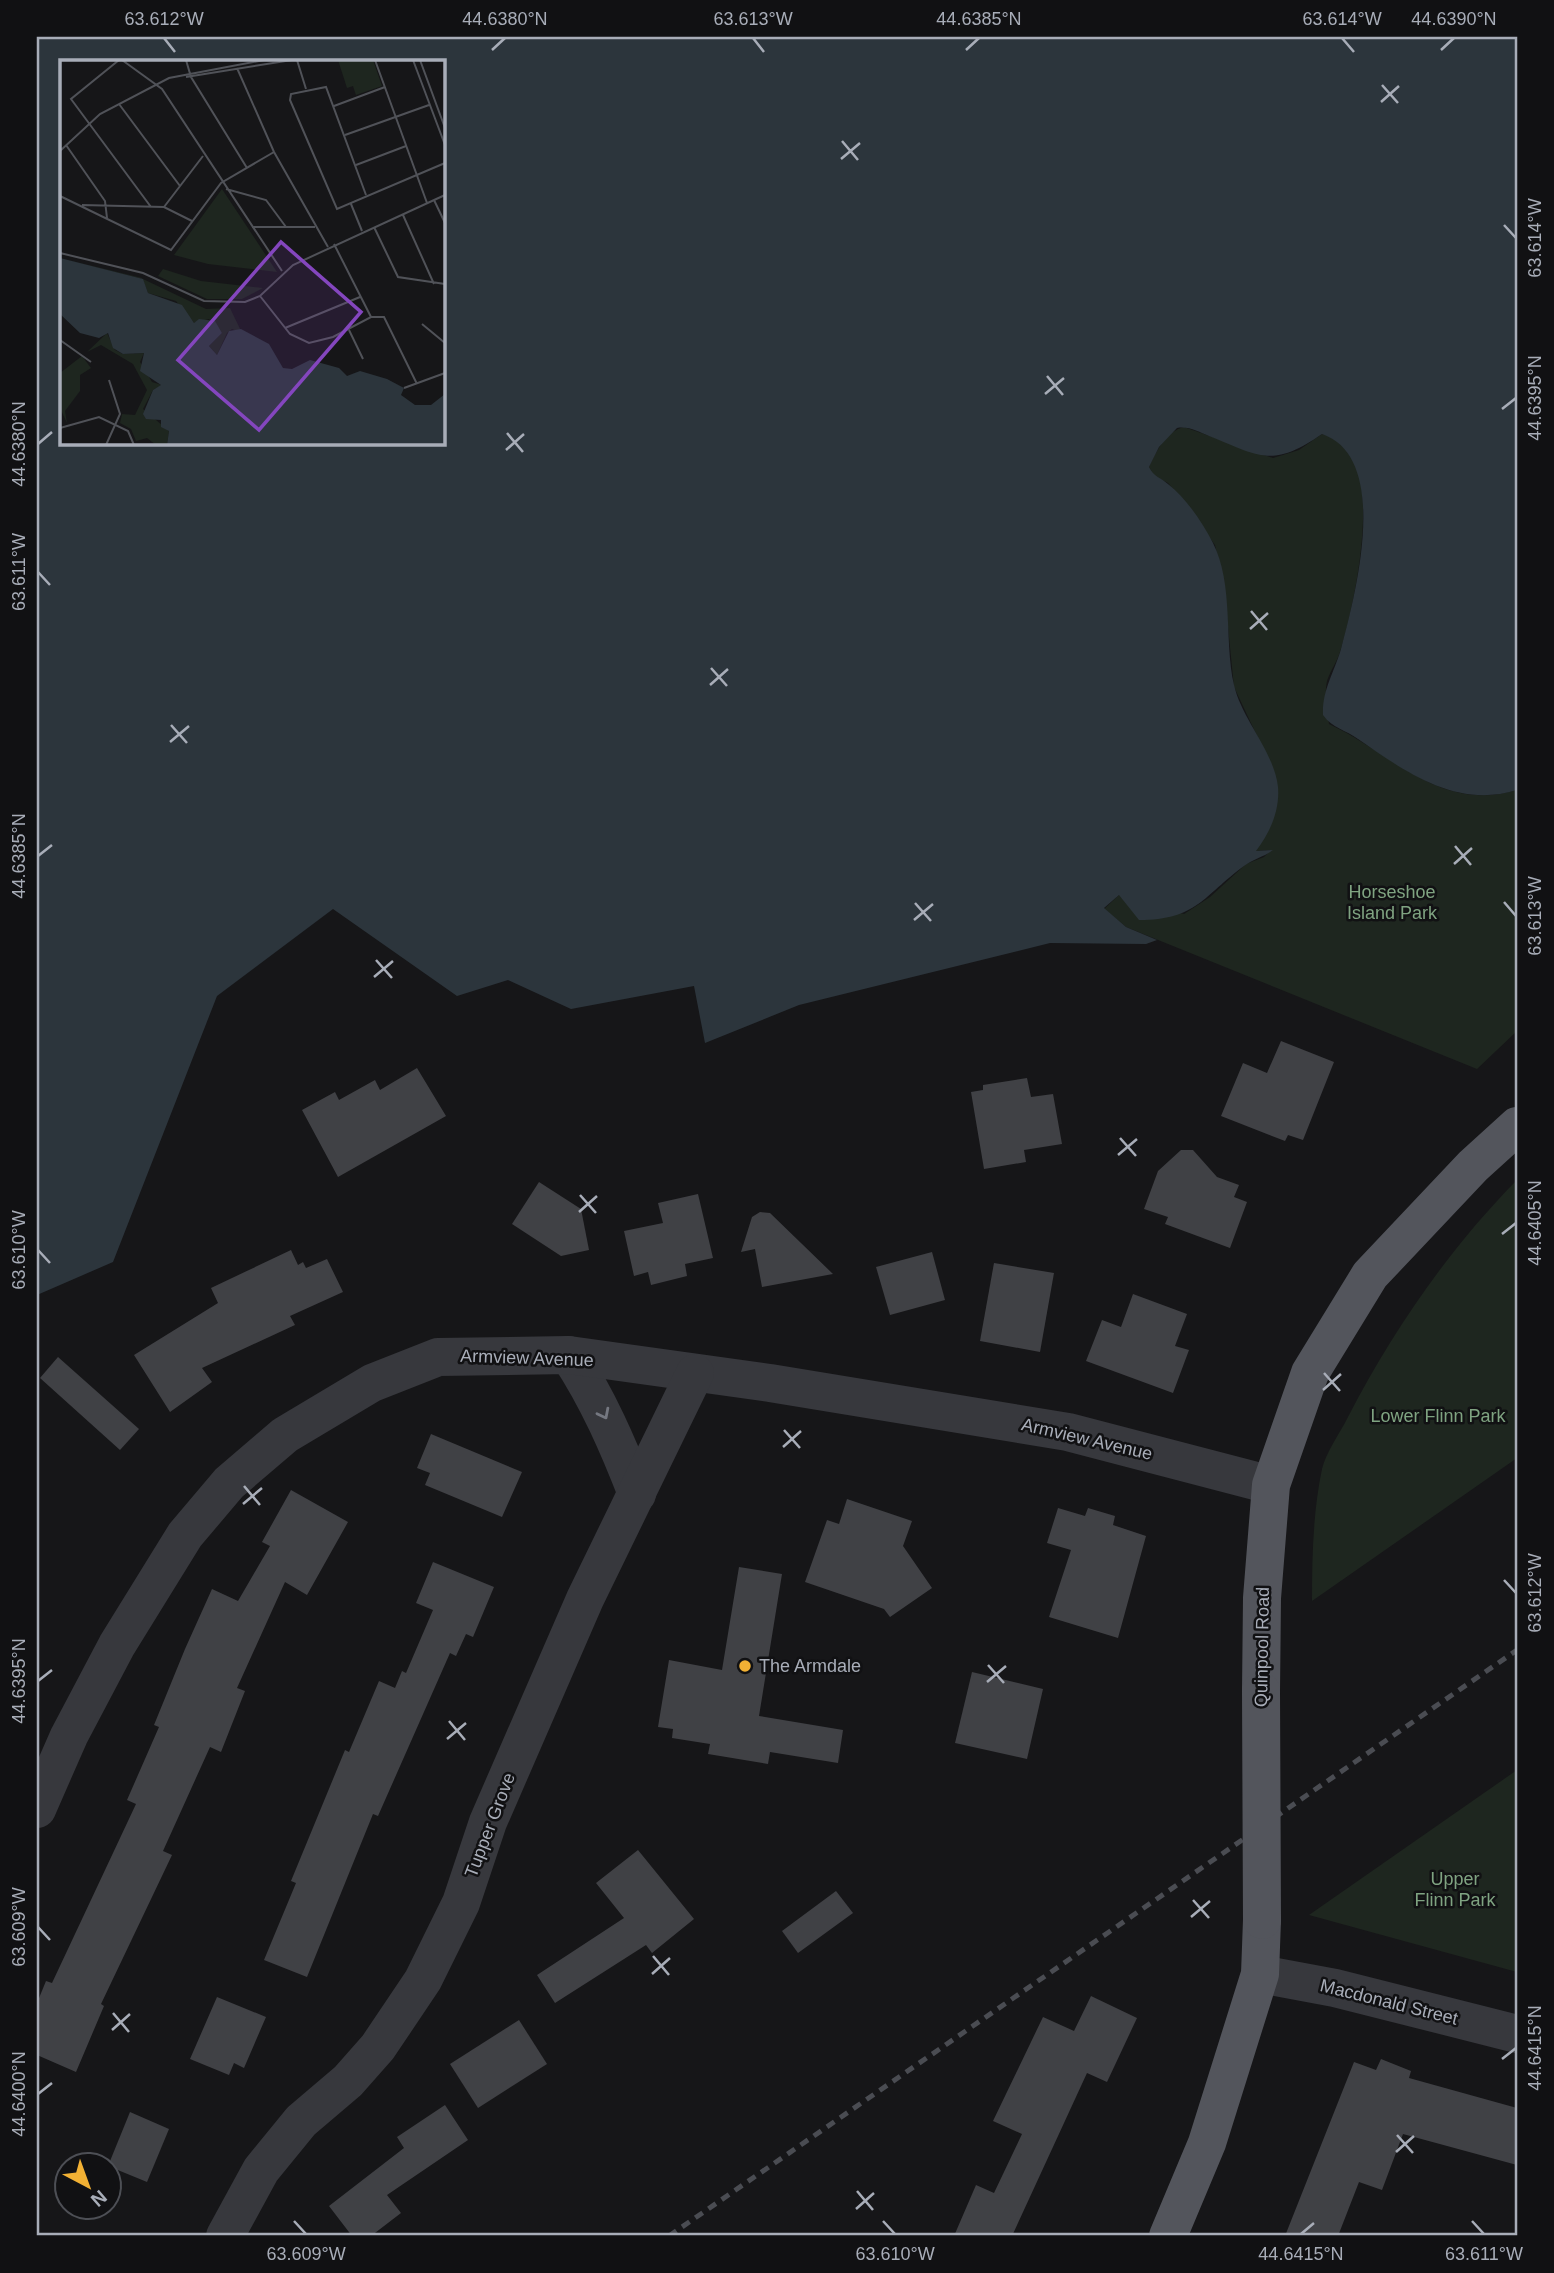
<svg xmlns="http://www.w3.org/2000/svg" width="1554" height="2273" font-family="Helvetica,sans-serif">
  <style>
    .green { fill: #1e261f }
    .water { fill: #2c353c; fill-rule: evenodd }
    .building { fill: #404145 }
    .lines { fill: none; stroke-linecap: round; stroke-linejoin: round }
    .minor { stroke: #37383d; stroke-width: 38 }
    .major { stroke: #53555c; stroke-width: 38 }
    .rail { stroke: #4a4c52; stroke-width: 5; stroke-dasharray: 9 7; stroke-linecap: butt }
    .major-bridge { stroke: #53555c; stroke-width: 38 }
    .oneway { stroke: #757881 }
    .ticks { fill: none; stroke: #a8adb8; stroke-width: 2.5 }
    .poi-dot { fill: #f2b134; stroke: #111113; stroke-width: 2.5 }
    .labels { text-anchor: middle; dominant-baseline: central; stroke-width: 5; stroke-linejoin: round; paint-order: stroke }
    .park-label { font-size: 18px; fill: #7fa381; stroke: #111113 }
    .street-label { font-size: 18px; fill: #a8adb8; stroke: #111113 }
    .poi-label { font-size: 18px; fill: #a8adb8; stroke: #111113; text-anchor: start }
    .inset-road { fill: none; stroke: #505258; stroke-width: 2 }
    .view { fill: #8446be; fill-opacity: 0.15; stroke: #8446be; stroke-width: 3.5 }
    .inset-edge { fill: none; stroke: #a8adb8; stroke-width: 3.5 }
    .neatline { fill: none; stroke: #a8adb8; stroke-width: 2.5 }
    .ticks-label { font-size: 18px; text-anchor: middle; fill: #a8adb8 }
  </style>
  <rect width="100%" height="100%" fill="#161618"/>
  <g class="green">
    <path d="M1184 427 1273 458 1299 450 1322 434C1333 437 1342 442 1349 451 1379 490 1354 607 1340 652 1337 662 1330 671 1327 681 1324 694 1328 712 1329 724 1394 754 1439 813 1517 790V1031L1477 1069 1126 927 1104 909 1119 895 1184 914 1210 897 1246 864 1264 857 1271 850 1256 851 1274 772 1234 687 1224 587 1215 545 1180 497 1168 483 1154 476 1149 467C1156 452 1166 431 1184 427Z"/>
    <path d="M1517 1180V1458L1312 1601C1312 1557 1313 1512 1322 1469 1326 1452 1340 1433 1348 1417 1393 1330 1449 1249 1517 1180Z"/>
    <polygon points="1517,1770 1517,1972 1309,1915"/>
  </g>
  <path class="water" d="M37 37H1517V790C1456 809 1406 772 1358 739 1346 730 1332 728 1323 715 1322 690 1334 673 1341 649 1355 596 1392 458 1322 434 1273 468 1261 457 1209 436 1199 432 1189 426 1177 428L1159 447 1149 467C1154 477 1160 477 1168 484 1186 498 1203 523 1213 543 1234 585 1224 640 1234 685 1242 720 1274 751 1278 787 1280 810 1270 833 1256 851L1273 850C1264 857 1253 859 1244 866 1203 896 1197 920 1139 920L1119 895 1104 908 1126 927 1157 940 1146 944 1050 943 799 1005 705 1043 694 986 571 1009 508 980 457 996 333 909 217 996 113 1262 37 1295ZM61 61H443V443H61Z"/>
  <g class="building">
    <polygon points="1281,1041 1334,1062 1303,1140 1288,1135 1285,1141 1221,1116 1243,1063 1267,1073"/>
    <polygon points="417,1068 446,1116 338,1177 302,1110 335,1092 339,1100 375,1080 380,1090"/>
    <polygon points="1027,1078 1031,1097 1053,1094 1062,1144 1024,1150 1026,1162 984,1169 971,1092 983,1090 983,1085"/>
    <polygon points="1181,1150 1193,1150 1217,1177 1239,1185 1234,1197 1247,1202 1230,1248 1165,1224 1168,1217 1144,1209 1158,1171"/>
    <polygon points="539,1182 581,1209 589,1250 561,1256 512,1224"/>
    <polygon points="698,1194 713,1258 685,1264 687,1276 651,1285 648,1272 634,1276 624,1231 663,1223 658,1203"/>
    <polygon points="760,1212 770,1213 833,1274 762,1287 755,1249 741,1252 752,1217"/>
    <polygon points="291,1250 298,1265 303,1262 306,1268 327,1259 343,1292 290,1316 295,1325 202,1368 212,1382 170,1412 134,1355 218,1303 211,1288"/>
    <polygon points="932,1252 945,1300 890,1315 876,1267"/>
    <polygon points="994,1263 1054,1273 1040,1352 980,1341"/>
    <polygon points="1133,1294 1187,1314 1175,1346 1189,1350 1173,1393 1086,1361 1102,1320 1121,1327"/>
    <polygon points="58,1357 139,1429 120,1450 40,1378"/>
    <polygon points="431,1434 522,1472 502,1517 425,1485 430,1473 417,1468"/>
    <polygon points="291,1490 348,1522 307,1595 285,1582 237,1688 245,1691 221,1752 210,1747 163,1851 172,1855 101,2004 104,2006 76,2072 37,2055 37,2003 46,1981 52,1983 136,1804 127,1800 159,1727 154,1725 185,1649 212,1589 238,1601 270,1546 262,1542"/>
    <polygon points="847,1499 912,1521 903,1546 932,1588 890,1617 884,1609 805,1582 827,1520 839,1524"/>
    <polygon points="1058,1508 1085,1516 1088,1508 1115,1516 1113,1525 1146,1536 1118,1638 1049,1617 1071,1550 1047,1543"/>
    <polygon points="433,1562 494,1587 473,1637 466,1634 456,1656 450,1653 378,1816 373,1814 307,1977 264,1960 296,1883 291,1881 345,1750 349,1752 379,1681 395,1688 402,1671 406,1673 433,1610 416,1603"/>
    <polygon points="739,1567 782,1574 759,1716 843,1730 838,1763 770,1752 768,1764 708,1754 710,1744 672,1738 673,1729 658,1727 669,1660 722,1670"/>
    <polygon points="972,1672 1043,1689 1027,1759 955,1743"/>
    <polygon points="638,1850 694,1919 652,1953 646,1945 555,2003 537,1975 624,1918 596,1883"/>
    <polygon points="836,1891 853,1913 798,1953 782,1931"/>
    <polygon points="1091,1996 1137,2018 1107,2082 1087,2073 1012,2236 954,2236 976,2185 994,2193 1022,2134 993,2121 1043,2017 1074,2031"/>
    <polygon points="217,1997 266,2017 244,2068 234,2063 229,2075 190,2059"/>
    <polygon points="519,2020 547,2064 478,2108 450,2064"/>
    <polygon points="1381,2059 1411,2071 1409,2078 1517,2108 1517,2165 1403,2134 1382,2190 1359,2182 1338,2236 1285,2236 1354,2062 1376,2070"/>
    <polygon points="445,2105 468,2140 387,2195 401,2213 371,2236 352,2236 329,2206 404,2148 397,2137"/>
    <polygon points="130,2112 169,2129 147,2182 108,2166"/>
  </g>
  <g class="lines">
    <g class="minor">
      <path d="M569 1355C598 1399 618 1445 637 1494"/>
      <polyline points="37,1809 69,1736 117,1645 185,1535 229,1483 285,1435 372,1383 438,1357 569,1355 770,1383 1068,1432 1271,1485"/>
      <polyline points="1260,1974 1335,1988 1517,2034"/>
      <polyline points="225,2236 261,2170 301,2121 348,2081 378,2047 423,1980 461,1903 488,1822 585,1599 695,1373"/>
    </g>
    <g class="major">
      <polyline points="1261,1691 1262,1598 1271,1485 1310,1373 1370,1275 1473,1166 1517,1126"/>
      <polyline points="1168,2236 1207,2143 1260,1974 1262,1920"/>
    </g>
    <polyline class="rail" points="669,2236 1517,1650"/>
    <polyline class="major-bridge" points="1261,1691 1262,1920"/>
  </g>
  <defs><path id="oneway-chevron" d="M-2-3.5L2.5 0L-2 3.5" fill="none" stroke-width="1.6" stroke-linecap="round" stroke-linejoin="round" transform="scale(1.75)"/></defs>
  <use class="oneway" href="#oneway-chevron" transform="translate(604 1414) rotate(63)"/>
  <path class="ticks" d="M164 38 175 52M753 38 764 52M1342 38 1354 52M492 50 505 38M966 50 979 38M1441 50 1454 38M1382 85 1398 103M1381 102 1399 86M842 141 858 160M841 159 860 143M1504 225 1516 238M1047 376 1063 395M1045 394 1064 378M1502 409 1516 398M507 433 523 452M38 444 52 432M506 450 524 434M38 572 50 585M1251 611 1267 630M1250 629 1268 613M711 668 727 686M710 685 728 669M171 725 187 743M170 742 189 726M1455 846 1471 865M38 856 52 845M1454 864 1472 848M1504 902 1516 916M915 903 931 921M914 920 933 904M376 960 392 978M374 977 393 961M1120 1138 1136 1156M1118 1155 1137 1139M580 1195 596 1213M579 1212 597 1196M1502 1234 1516 1223M38 1250 50 1263M1324 1373 1340 1391M1323 1390 1341 1374M784 1430 800 1448M783 1447 801 1431M244 1486 260 1505M243 1504 262 1488M1504 1580 1516 1593M988 1665 1004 1683M38 1681 52 1670M987 1682 1006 1666M449 1721 465 1740M447 1739 466 1723M1193 1900 1209 1918M1191 1917 1210 1901M38 1927 50 1940M653 1956 669 1975M652 1974 670 1958M113 2013 129 2032M112 2030 130 2014M1502 2059 1516 2048M38 2094 52 2083M1397 2135 1413 2153M1396 2152 1414 2136M857 2191 873 2210M856 2209 874 2193M294 2221 306 2234M883 2221 895 2234M1472 2221 1484 2234M1301 2234 1314 2223"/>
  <circle class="poi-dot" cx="745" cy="1666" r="7"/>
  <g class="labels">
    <g class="park-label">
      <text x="1392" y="892">Horseshoe<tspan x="1392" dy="21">Island Park</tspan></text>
      <text x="1438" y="1416">Lower Flinn Park</text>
      <text x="1455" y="1879">Upper<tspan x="1455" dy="21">Flinn Park</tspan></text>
    </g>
    <g class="street-label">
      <text transform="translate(527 1358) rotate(2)">Armview Avenue</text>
      <text transform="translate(1087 1439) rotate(13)">Armview Avenue</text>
      <text transform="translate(1262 1647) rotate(-89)">Quinpool Road</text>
      <text transform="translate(490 1825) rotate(-69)">Tupper Grove</text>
      <text transform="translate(1389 2002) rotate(14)">Macdonald Street</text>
    </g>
    <g class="poi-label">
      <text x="759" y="1666">The Armdale</text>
    </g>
  </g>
  <g transform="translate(60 60)">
    <rect width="385" height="385" fill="#161618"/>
    <path d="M278 0H313L322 26 296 35 293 26 287 28ZM162 129 217 212 148 204 114 195ZM0 198 83 219 146 249 170 248 182 273 172 269 167 273 157 295 149 286 162 273 149 259 134 263 116 241 88 233 82 218ZM103 209 141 221 203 228 182 239H147L98 216ZM47 273 55 290 63 294 84 293 80 302 92 322 102 325 93 330 83 349 109 371 107 385H96L87 378 76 381 71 369 60 363 62 354 75 355 87 330 73 304 41 285 27 292ZM22 296 31 308 20 315V331L5 351 7 363 0 348V313Z" fill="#1e261f"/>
    <path d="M0 198 83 219 88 233 122 245 134 263 139 259 155 261 162 273 149 286 157 295 169 271 181 269 209 284 223 308 232 309 250 300 279 308 287 316 300 311 327 319 344 328 341 335 355 345H371L385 334V385H107L109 371 101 367V360L86 359 83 354 93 330 101 325 80 311 84 293 63 294 53 288 48 273 39 278 20 273 0 254Z" fill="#2c353c"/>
    <path class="inset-road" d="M59 0 11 39 91 147M62 0 102 29 222 211M126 0 131 17 187 108M237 0 246 29M315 0 367 143M353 0 385 85M360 0 385 68M177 8 214 92 268 187M126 17 232 0M59 44 120 126M274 46 325 27M285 75 369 45M6 85 45 141 47 158M0 91 40 54 109 18 204 0M296 105 346 86M166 129 206 140 226 167M306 135 266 27 231 34 230 40 277 149 385 103M0 136 111 190 161 123 214 92M374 140 385 163M291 144 302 171M22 145 104 147 132 161M104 147 143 96M343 155 374 224M192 167H255M314 167 338 217 385 224M274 184 311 257M0 193 83 213 144 241 185 242 200 236 233 205 385 135M200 236 230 274 249 283 273 277 311 257H324L357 324M362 264 385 283M225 268 300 237M289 270 303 299M0 280 31 302M344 328 385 313M0 368 39 357 68 371 74 385M46 385 60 354 49 320"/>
    <path class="view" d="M221 182 301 252 199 370 118 300Z"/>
    <rect width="385" height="385" class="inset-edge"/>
  </g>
  <rect width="1554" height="2273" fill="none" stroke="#111113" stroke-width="77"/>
  <g transform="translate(88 2186) rotate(139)"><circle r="33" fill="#111113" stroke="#4d4f55" stroke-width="2"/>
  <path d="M0-5L12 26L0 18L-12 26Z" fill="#f2b134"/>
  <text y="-10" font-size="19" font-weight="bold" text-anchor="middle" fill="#a8adb8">N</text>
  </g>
  <rect x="38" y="38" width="1478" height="2196" class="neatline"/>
  <g class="ticks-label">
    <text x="164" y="25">63.612°W</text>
    <text x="505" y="25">44.6380°N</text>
    <text x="753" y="25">63.613°W</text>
    <text x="979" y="25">44.6385°N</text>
    <text x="1342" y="25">63.614°W</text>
    <text x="1454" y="25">44.6390°N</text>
    <text transform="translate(1535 238) rotate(-90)" y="6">63.614°W</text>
    <text transform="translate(1535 398) rotate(-90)" y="6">44.6395°N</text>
    <text transform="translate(19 444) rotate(-90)" y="6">44.6380°N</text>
    <text transform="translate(19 572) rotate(-90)" y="6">63.611°W</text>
    <text transform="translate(19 856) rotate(-90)" y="6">44.6385°N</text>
    <text transform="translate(1535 916) rotate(-90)" y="6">63.613°W</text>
    <text transform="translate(1535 1223) rotate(-90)" y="6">44.6405°N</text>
    <text transform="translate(19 1250) rotate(-90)" y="6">63.610°W</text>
    <text transform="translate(1535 1593) rotate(-90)" y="6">63.612°W</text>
    <text transform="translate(19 1681) rotate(-90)" y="6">44.6395°N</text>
    <text transform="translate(19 1927) rotate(-90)" y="6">63.609°W</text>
    <text transform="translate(1535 2048) rotate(-90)" y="6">44.6415°N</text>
    <text transform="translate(19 2094) rotate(-90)" y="6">44.6400°N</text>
    <text x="306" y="2260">63.609°W</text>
    <text x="895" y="2260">63.610°W</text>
    <text x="1301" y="2260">44.6415°N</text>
    <text x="1484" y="2260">63.611°W</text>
  </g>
</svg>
